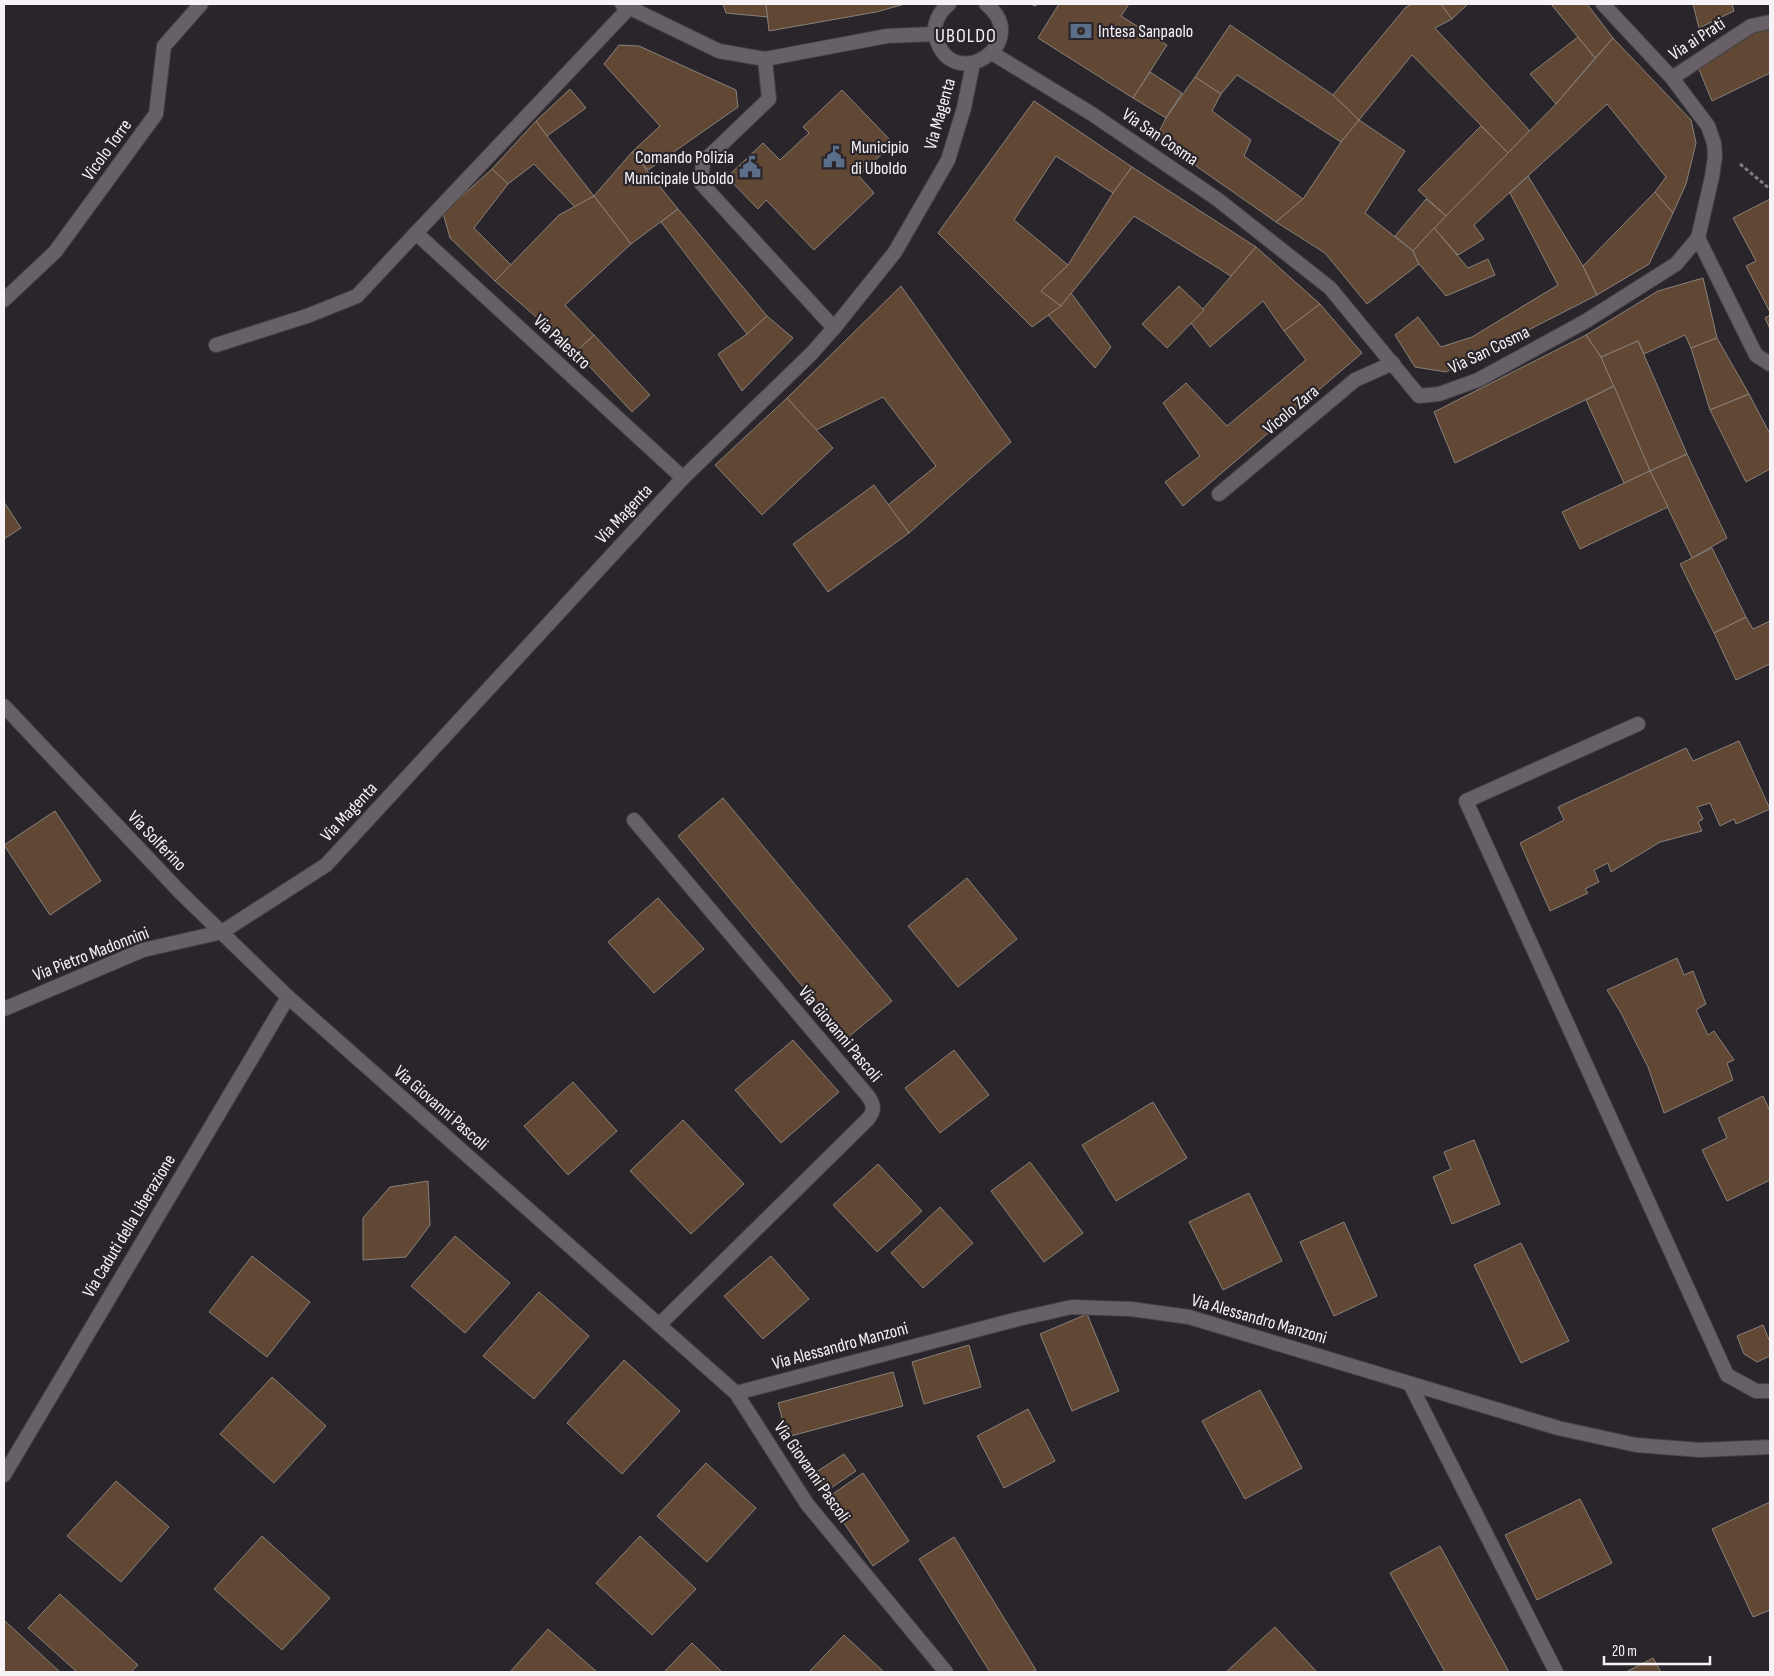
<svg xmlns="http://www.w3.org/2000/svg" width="1774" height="1676" font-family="'Sofia Sans Condensed',sans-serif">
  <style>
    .building { fill: #614834; stroke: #89817b }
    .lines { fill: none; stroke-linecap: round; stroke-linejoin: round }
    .service-casing { stroke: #454045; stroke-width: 16 }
    .minor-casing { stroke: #454045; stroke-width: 16 }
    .path { stroke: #7f7b7f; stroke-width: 3; stroke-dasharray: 4 2.5; stroke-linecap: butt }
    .service { stroke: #676067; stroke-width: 14 }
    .minor { stroke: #676067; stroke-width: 14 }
    .labels { text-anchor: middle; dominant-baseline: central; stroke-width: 4.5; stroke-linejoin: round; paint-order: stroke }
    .poi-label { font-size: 18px; fill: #f6f2f6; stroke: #2a252a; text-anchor: start }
    .street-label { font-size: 18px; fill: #f6f2f6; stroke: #2a252a }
    .quarter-label { font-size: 20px; letter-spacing: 1px; fill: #f6f2f6; stroke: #2a252a }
  </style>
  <rect width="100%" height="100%" fill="#2a252a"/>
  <g class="building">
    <polygon points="723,4 766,4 768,17 726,13"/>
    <polygon points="766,4 905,4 876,12 769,31"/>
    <polygon points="1059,4 1129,4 1121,16 1167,45 1133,98 1038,38"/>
    <polygon points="1412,4 1441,4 1452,19 1435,28 1530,131 1508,153 1412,55 1359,120 1333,95 1406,7"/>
    <polygon points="1441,4 1468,4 1452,19"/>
    <polygon points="1551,4 1587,4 1613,38 1595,58"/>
    <polygon points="1693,4 1732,4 1734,11 1699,28"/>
    <polygon points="1230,25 1333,95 1359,120 1341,142 1237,75 1221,94 1195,77"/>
    <polygon points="1770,27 1770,73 1712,101 1698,67 1761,28"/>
    <polygon points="1578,37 1595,58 1556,104 1530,74"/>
    <polygon points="1613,38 1691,120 1696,143 1686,184 1673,213 1655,192 1666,177 1607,104 1474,225 1484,239 1458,255 1434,228 1556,104"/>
    <polygon points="619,45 639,46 736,90 738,107 648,170 632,152 660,126 604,64"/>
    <polygon points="1150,72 1182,93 1166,118 1133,98"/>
    <polygon points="1195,77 1221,94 1212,111 1251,140 1244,156 1303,199 1276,222 1156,138 1166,118"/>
    <polygon points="570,89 586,108 547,136 536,121"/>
    <polygon points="842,90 893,143 859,176 874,193 814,250 766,200 758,209 727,177 763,143 780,160 809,133 803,127"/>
    <polygon points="1034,101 1132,167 1113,193 1056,156 1014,220 1068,265 1041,291 1061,306 1032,327 938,233"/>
    <polygon points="1359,120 1405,151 1365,213 1413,251 1419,264 1367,304 1325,253 1276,222 1303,199 1341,142"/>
    <polygon points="536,121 547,136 594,196 575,207 534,164 508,184 492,169"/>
    <polygon points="1481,126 1508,153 1446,216 1418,190"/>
    <polygon points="632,152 678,209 631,244 594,196"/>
    <polygon points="1132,167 1256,247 1231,276 1134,216 1061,306 1041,291 1068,265 1113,193"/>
    <polygon points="492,169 508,184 474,228 511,265 495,281 450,238 443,213"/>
    <polygon points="1528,176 1583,266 1597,295 1446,372 1415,367 1395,335 1418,317 1441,347 1472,337 1558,285 1510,193"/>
    <polygon points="1655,192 1673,213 1649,264 1597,295 1583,266"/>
    <polygon points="594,196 631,244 565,305 594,335 576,352 495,281 559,215"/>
    <polygon points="1426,199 1446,216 1413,251 1395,236"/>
    <polygon points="1770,199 1770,312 1746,266 1756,261 1733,218"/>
    <polygon points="678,209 767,316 747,334 661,222"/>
    <polygon points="1434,228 1468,268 1488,259 1495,275 1446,296 1419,264 1413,251"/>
    <polygon points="1256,247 1320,304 1284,331 1263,301 1210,347 1191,323"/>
    <polygon points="1703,278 1717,338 1691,348 1685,335 1644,354 1638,341 1601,357 1586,335 1658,291"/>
    <polygon points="901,286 1011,442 909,533 888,505 936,466 883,397 816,430 787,398"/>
    <polygon points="1179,286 1204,310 1167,348 1142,324"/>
    <polygon points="1071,293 1111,347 1095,368 1048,315 1061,306"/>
    <polygon points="1320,304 1362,353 1183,506 1165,482 1200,456 1163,403 1186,383 1227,426 1306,360 1284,331"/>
    <polygon points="1770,315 1770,329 1765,318"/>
    <polygon points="767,316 793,338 742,391 718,354 747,334"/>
    <polygon points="594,335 650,395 632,412 576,352"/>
    <polygon points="1586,335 1601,357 1614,386 1455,463 1434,412"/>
    <polygon points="1717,338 1749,394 1710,410 1691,348"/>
    <polygon points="1638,341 1687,454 1650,471 1601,357"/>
    <polygon points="1614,386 1650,471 1624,483 1586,400"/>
    <polygon points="1749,394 1770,434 1770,469 1746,482 1710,410"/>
    <polygon points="787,398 833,448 762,515 715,465"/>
    <polygon points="1687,454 1727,538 1692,558 1650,471"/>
    <polygon points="1650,471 1668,507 1580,549 1562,512"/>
    <polygon points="874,485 909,533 828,592 793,544"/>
    <polygon points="4,502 21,528 4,539"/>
    <polygon points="1712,548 1746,617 1714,633 1680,564"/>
    <polygon points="1746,617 1753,629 1770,621 1770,664 1736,680 1714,633"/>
    <polygon points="1739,741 1770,809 1736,824 1734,819 1720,826 1710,803 1697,807 1703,819 1698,822 1702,831 1660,842 1611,872 1608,863 1594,870 1599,882 1585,889 1588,893 1550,911 1520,843 1564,820 1558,807 1686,748 1693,761"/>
    <polygon points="723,798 892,1001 846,1039 678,836"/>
    <polygon points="55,811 101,881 50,915 4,845"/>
    <polygon points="967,878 1017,939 958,987 908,926"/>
    <polygon points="658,898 704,949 654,993 608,942"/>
    <polygon points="1677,958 1684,975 1693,971 1706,1004 1696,1010 1708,1035 1714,1031 1734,1060 1727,1063 1733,1080 1664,1113 1648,1067 1621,1013 1607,990"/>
    <polygon points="793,1040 839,1092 781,1143 735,1090"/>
    <polygon points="954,1050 989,1095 940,1133 905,1088"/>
    <polygon points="573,1082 617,1131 568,1175 524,1126"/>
    <polygon points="1763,1096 1770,1111 1770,1180 1727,1201 1702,1150 1727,1138 1718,1118"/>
    <polygon points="1153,1102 1187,1158 1116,1201 1082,1145"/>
    <polygon points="683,1120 744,1184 691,1234 630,1171"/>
    <polygon points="1474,1140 1500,1204 1452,1224 1433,1177 1451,1169 1444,1152"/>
    <polygon points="1030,1162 1083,1233 1044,1262 991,1191"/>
    <polygon points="878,1164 922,1211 877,1252 833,1205"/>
    <polygon points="428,1181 430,1225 406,1257 363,1260 363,1218 390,1187"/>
    <polygon points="1249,1193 1282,1261 1223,1290 1189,1222"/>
    <polygon points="940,1207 973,1243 923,1288 891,1253"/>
    <polygon points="1344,1222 1377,1296 1334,1316 1300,1242"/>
    <polygon points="455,1236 510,1283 465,1333 411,1286"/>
    <polygon points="1521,1243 1569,1341 1521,1363 1474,1265"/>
    <polygon points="252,1256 310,1302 267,1357 209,1312"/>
    <polygon points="771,1256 809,1299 763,1339 724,1296"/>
    <polygon points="539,1292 589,1336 534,1399 483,1356"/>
    <polygon points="1087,1314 1119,1391 1072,1411 1040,1334"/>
    <polygon points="1763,1325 1770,1342 1770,1356 1757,1362 1744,1354 1737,1336"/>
    <polygon points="969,1345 981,1387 924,1404 912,1362"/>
    <polygon points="624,1360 680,1411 622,1474 567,1423"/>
    <polygon points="893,1372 903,1406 787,1437 778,1403"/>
    <polygon points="272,1377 326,1426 274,1483 220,1434"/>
    <polygon points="1260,1390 1302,1468 1245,1499 1202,1421"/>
    <polygon points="1028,1409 1055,1461 1004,1488 977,1436"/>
    <polygon points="844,1454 856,1471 825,1492 813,1474"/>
    <polygon points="706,1463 756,1508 707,1562 657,1516"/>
    <polygon points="863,1473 909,1541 873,1566 827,1498"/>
    <polygon points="116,1481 169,1527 121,1582 67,1536"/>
    <polygon points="1580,1499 1612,1563 1537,1600 1505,1535"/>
    <polygon points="1770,1502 1770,1610 1753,1617 1712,1529"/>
    <polygon points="262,1536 330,1598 282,1650 214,1589"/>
    <polygon points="640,1536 696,1589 652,1635 596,1583"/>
    <polygon points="954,1537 1036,1670 1031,1672 990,1672 919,1559"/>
    <polygon points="1440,1546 1509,1672 1445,1672 1390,1573"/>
    <polygon points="60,1594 138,1665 131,1672 77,1672 28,1628"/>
    <polygon points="4,1620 60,1672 4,1672"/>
    <polygon points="1275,1627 1317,1672 1226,1672"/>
    <polygon points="548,1629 597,1672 510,1672"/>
    <polygon points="844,1635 884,1672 809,1672"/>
    <polygon points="692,1643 722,1672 664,1672"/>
    <polygon points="1653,1658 1661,1672 1626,1672"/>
  </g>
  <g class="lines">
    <g class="service-casing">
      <g id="service">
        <polyline points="216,345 307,316 357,296"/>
        <polyline points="1410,1384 1556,1672"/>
      </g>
    </g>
    <g class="minor-casing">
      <g id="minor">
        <polyline points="622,4 719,51 765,59 887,36 935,34"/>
        <path d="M949 4C939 12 932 25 936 38 953 96 1034 42 986 4"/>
        <polyline points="629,8 416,233 683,478"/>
        <polyline points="992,53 1092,114 1217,199 1330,288 1419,396 1439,394 1478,380 1586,321 1676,264 1698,238 1712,177 1715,156 1714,143 1708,126 1672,78 1603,4"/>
        <polyline points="765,59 769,99 703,162 701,183 834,328"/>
        <polyline points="1672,78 1751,26 1770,22"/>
        <polyline points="1698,238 1756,355 1770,364"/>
        <polyline points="357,296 416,233"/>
        <polyline points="4,300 55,252 156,114 164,46 201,4"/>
        <polyline points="1219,494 1355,380 1393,363"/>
        <polyline points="4,706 181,893 288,997 736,1393 807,1504 946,1672"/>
        <polyline points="1638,724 1466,801 1727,1375 1756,1391 1770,1391"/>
        <path d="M634 820 868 1096C874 1105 875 1110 868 1119L659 1325"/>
        <polyline points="4,1009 143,950 222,932 326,865 683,478 812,353 834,328 895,252 948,160 964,108 973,63"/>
        <polyline points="736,1393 1018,1319 1072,1307 1131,1309 1189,1317 1558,1428 1636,1445 1700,1450 1770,1447"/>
        <polyline points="4,1475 288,997"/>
      </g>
    </g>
    <g class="path">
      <polyline points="1033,4 1035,5 1036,4"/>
      <polyline points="1740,164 1770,189"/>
    </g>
    <use href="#service" class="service"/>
    <use href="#minor" class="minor"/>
  </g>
  <defs>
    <g id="bank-bare" transform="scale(1.725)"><path d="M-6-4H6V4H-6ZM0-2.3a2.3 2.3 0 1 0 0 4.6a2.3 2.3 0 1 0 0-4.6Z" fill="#5c6f8a" stroke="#2a252a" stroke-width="2.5" paint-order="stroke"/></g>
    <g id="civic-bare" transform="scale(1.725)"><path d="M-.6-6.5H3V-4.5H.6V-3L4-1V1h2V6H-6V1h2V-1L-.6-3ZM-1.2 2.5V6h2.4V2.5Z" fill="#5c6f8a" stroke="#2a252a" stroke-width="2.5" paint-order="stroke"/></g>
  </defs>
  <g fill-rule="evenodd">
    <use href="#bank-bare" x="1081" y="31"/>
    <use href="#civic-bare" x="834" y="157"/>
    <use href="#civic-bare" x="750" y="167"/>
  </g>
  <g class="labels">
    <g class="poi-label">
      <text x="1098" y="31">Intesa Sanpaolo</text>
      <text x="851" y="147">Municipio<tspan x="851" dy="21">di Uboldo</tspan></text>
      <text x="734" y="157" text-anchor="end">Comando Polizia<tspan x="734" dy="21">Municipale Uboldo</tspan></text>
    </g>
    <g class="street-label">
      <text transform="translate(1697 39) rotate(-33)">Via ai Prati</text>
      <text transform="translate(940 114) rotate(-74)">Via Magenta</text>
      <text transform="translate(1160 137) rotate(34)">Via San Cosma</text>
      <text transform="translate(107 150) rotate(-54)">Vicolo Torre</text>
      <text transform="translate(562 342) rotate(43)">Via Palestro</text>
      <text transform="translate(1489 350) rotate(-26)">Via San Cosma</text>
      <text transform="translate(1291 410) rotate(-40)">Vicolo Zara</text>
      <text transform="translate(624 514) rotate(-47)">Via Magenta</text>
      <text transform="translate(349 812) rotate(-47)">Via Magenta</text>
      <text transform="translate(157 841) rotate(46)">Via Solferino</text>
      <text transform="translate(91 954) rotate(-21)">Via Pietro Madonnini</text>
      <text transform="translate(840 1034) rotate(50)">Via Giovanni Pascoli</text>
      <text transform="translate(441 1108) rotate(41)">Via Giovanni Pascoli</text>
      <text transform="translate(129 1226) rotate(-59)">Via Caduti della Liberazione</text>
      <text transform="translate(1259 1319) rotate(16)">Via Alessandro Manzoni</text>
      <text transform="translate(840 1346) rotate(-15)">Via Alessandro Manzoni</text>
      <text transform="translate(812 1472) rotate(55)">Via Giovanni Pascoli</text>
    </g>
    <g class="quarter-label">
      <text x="966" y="36">UBOLDO</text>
    </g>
  </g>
  <rect width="1774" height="1676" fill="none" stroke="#f6f2f6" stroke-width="10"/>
  <path d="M1604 1656v8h106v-8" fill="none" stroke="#f6f2f6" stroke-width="2.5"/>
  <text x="1612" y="1656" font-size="15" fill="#f6f2f6" stroke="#2a252a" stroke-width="4" paint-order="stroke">20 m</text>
</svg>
